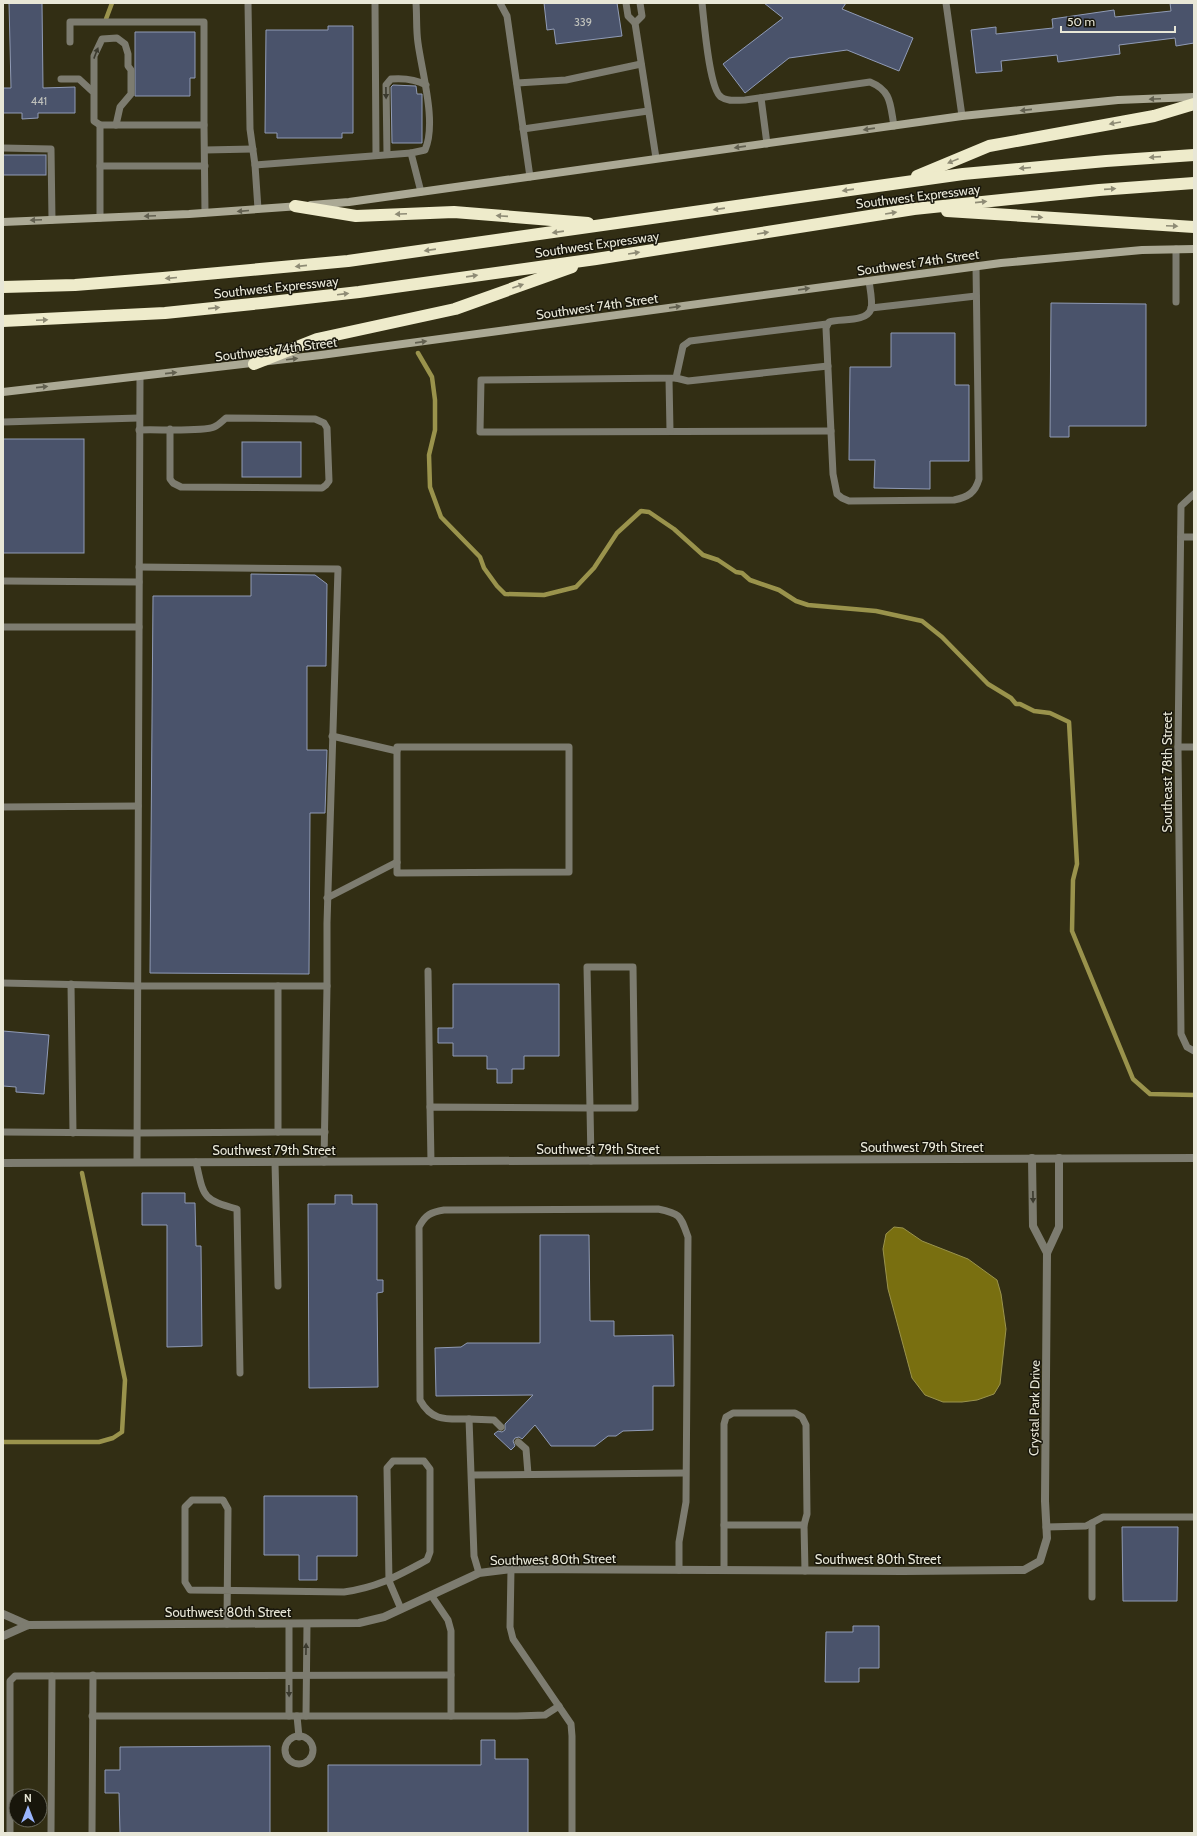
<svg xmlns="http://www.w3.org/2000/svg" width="1197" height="1836" font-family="Cabin,sans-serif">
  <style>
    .water { fill: #796f10; stroke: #9a934c }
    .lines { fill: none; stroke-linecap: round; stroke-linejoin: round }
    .stream { stroke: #9a934c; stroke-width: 4.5 }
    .building { fill: #4a536b; stroke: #909bb6 }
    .service { stroke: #7d7c70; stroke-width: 7 }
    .minor { stroke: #7d7c70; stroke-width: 8 }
    .secondary { stroke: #aba995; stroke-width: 8 }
    .motorway { stroke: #eeebcb; stroke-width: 12 }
    .oneway { fill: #3b3a2e }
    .oneway2 { fill: #626050 }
    .oneway3 { fill: #8e8b75 }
    .labels { text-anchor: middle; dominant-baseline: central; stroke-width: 3; stroke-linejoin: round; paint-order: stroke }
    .number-label { font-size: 11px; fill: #c0c2bc }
    .street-label { font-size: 13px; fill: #e8e7d7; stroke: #18160b }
  </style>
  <rect width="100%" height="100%" fill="#322e14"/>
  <polygon class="water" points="894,1227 903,1228 922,1241 968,1259 997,1280 1001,1294 1006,1329 1000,1384 994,1394 977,1400 962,1402 943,1402 925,1395 912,1378 888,1289 883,1249 886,1234"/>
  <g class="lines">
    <g class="stream">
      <polyline points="106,19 112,3"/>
      <polyline points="418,353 432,377 435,400 435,430 429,455 430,487 441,517 480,557 484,568 497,586 505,594 544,595 576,587 594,568 617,533 641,511 649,512 674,529 703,555 718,560 736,572 742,573 750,580 779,590 796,601 808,605 876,611 922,621 942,637 988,684 1011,698 1016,704 1020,704 1034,711 1050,713 1069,722 1077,864 1073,880 1072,931 1133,1079 1150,1094 1194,1095"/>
      <polyline points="3,1442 99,1442 113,1438 122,1432 125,1380 82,1173"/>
    </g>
  </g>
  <g class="building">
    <polygon points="9,3 42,3 43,88 75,87 75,113 38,113 38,118 22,119 22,113 3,113 3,88 11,88"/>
    <polygon points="544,3 617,3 622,36 556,44 554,29 547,30"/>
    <polygon points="764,3 846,3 842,9 913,38 899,71 847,50 789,58 745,93 723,64 783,18"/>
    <polygon points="1170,3 1194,3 1194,43 1176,46 1175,38 1119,45 1120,54 1058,62 1057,55 1001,61 1002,71 976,73 971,30 996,27 996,34 1053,28 1052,19 1114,10 1115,17 1171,11"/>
    <polygon points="328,26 353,26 353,133 342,133 342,138 277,138 277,133 265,133 266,30 328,30"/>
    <polygon points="135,32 195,32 195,78 190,78 190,96 135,96"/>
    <polygon points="393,85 416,86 417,94 422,94 422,143 392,143 391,87"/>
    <rect x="3" y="155" width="43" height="20"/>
    <polygon points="1051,303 1146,304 1146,426 1069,426 1069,437 1050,437"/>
    <polygon points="891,333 955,333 955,385 969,385 969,461 930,461 930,489 874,488 875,460 849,460 850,367 891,367"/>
    <rect x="3" y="439" width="81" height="114"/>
    <rect x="242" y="442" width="59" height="35"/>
    <polygon points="251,574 315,575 327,584 326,666 307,666 307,750 327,750 325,813 310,813 309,974 150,973 153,596 251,596"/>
    <polygon points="453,984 559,984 559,1056 524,1056 524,1069 512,1069 512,1083 497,1083 497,1069 487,1069 487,1056 453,1056 453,1043 438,1043 438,1028 453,1028"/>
    <polygon points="3,1031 49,1035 44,1094 16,1092 16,1087 3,1086"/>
    <polygon points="142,1193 185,1193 185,1203 195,1203 196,1246 201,1246 202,1346 167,1347 167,1225 142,1225"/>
    <polygon points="335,1195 352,1195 352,1204 377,1204 377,1280 383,1280 383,1292 377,1293 378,1387 309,1388 308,1204 335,1204"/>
    <polygon points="540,1235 589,1235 590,1321 614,1321 614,1336 673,1335 674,1386 653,1386 653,1430 623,1431 616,1436 608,1436 595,1446 551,1446 535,1425 522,1439 519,1437 515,1438 513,1441 515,1446 511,1450 494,1434 498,1431 502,1432 505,1430 505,1424 533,1395 436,1396 435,1348 461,1347 467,1343 540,1343"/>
    <polygon points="264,1496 357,1496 357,1556 317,1556 317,1580 299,1580 299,1555 264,1555"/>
    <polygon points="1122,1527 1178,1527 1177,1601 1123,1601"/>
    <polygon points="853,1626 879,1626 879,1668 859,1668 859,1682 825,1682 826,1632 853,1632"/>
    <polygon points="481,1740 495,1740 495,1759 528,1759 528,1833 328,1833 328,1765 481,1765"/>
    <polygon points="270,1746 270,1833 120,1833 119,1793 105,1793 105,1770 120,1770 120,1747"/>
  </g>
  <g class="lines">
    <g class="service">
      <polyline points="248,3 250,129 255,165"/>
      <polyline points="375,3 376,155"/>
      <polyline points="500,3 507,16 530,177"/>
      <polyline points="626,3 628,16 635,23"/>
      <polyline points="640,3 642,16 635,23 656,158"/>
      <path d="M702 3C704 20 709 89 721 97 728 102 737 100 745 100L870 82C892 91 890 105 894 126"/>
      <polyline points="946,3 962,116"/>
      <polyline points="70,42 70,22 204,22 204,125"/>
      <polyline points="61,79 79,79 92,91"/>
      <polyline points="517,83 566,80 641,64"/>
      <polyline points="761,98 767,144"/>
      <polyline points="100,125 94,121 94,56 102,39 117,38 125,44 128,54 128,66 131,70 131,94 120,107 116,125"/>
      <polyline points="523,129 648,111"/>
      <polyline points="3,148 51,149 52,220"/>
      <polyline points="205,150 253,149"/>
      <path d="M411 153 425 150C437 123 422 73 418 43 416 30 417 16 416 3"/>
      <path d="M387 154 386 85 391 79C403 78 415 79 426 85"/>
      <polyline points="100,166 205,166"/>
      <polyline points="258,209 255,165 411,153 421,192"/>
      <polyline points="100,218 100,125 204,125 205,213"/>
      <polyline points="1176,249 1176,302"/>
      <path d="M869 281C870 289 873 302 871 309 866 323 840 318 829 322L826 328 833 474 837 494 842 498 849 501 954 500C968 497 975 493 979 479L976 266"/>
      <polyline points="871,308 976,296"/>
      <polyline points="827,324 690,341 683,346 676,378 481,380 480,432 831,431"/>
      <polyline points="676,378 688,381 828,366"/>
      <polyline points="669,379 670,431"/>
      <polyline points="3,422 139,418"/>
      <path d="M139 430C155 429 202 432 214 427 219 425 222 421 226 418L315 419 324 423 327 428 329 481 326 485 322 488 181 487 173 483 170 479V429"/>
      <polyline points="1194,494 1181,506 1178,747 1181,1034 1187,1047 1194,1051"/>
      <polyline points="1181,537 1194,537"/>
      <polyline points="139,567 338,569 327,923 327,986"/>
      <polyline points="3,581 139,582"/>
      <polyline points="3,627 139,627"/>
      <polyline points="332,736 397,751"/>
      <polygon points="397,747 569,747 569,872 397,873"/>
      <polyline points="1178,747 1194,747"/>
      <polyline points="3,807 138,806"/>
      <polyline points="327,898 397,862"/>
      <polygon points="587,967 633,967 635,1108 590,1108"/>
      <polyline points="428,971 430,1107"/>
      <polyline points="3,983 137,986 278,986 278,1132 137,1133 3,1132"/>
      <polyline points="71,984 73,1133"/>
      <polyline points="278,986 327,986 324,1162"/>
      <polyline points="278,1132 325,1132"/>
      <polyline points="137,1162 140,377"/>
      <path d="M196 1162C204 1198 202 1199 237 1209L240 1373"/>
      <polyline points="275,1162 278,1286"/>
      <polyline points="431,1162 430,1107 590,1108 591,1161"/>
      <polyline points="469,1419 494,1420 501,1427"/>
      <polyline points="518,1442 526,1449 528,1474"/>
      <polyline points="472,1475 685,1473"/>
      <polyline points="1092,1523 1092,1597"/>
      <polyline points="724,1525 804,1525"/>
      <polyline points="1046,1527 1086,1526 1103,1517 1194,1517"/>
      <polyline points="511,1569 510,1627 513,1639 571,1724 572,1736 572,1833"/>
      <polyline points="724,1570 724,1424 726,1417 733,1413 795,1413 802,1417 806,1425 807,1514 804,1525 805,1571"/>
      <path d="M479 1573 474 1556 469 1419C447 1419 432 1422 420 1400L419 1227C425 1215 431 1212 444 1210L658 1209C681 1214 680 1215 688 1237L686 1502 679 1542V1570"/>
      <polyline points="431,1595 448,1620 451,1631 451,1716"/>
      <path d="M227 1624 228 1509 223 1500H192L185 1507V1582L190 1590 344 1592C379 1587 397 1576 427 1560L430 1552V1469L424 1461H393L387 1468 389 1581 401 1609"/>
      <polyline points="289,1624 289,1716"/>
      <polyline points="92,1716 517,1716 545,1715 559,1706"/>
      <polyline points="297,1716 299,1737"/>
      <polyline points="306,1716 307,1624"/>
      <circle cx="299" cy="1750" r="14"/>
      <polyline points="10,1833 10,1681 15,1676 451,1675"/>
      <polyline points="51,1833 52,1676"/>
      <polyline points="92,1833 93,1675"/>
    </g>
    <g class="minor">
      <polyline points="1032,1158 1033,1226 1047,1253"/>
      <polyline points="3,1163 1194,1158"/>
      <polyline points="3,1614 28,1625"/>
      <polyline points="3,1636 28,1625 359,1623 384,1617 479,1573 511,1569 903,1571 1024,1570 1040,1561 1047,1538 1045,1501 1047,1253 1059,1227 1059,1158"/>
    </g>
    <g class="secondary">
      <polyline points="311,205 349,202 962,116 1118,100 1194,97"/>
      <polyline points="3,222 189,214 300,206"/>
      <polyline points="3,392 321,355 1001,263 1142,250 1194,249"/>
    </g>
    <g class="motorway">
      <polyline points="917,176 989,146 1154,116 1194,104"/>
      <polyline points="295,206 356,216 454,212 588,223"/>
      <polyline points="947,211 1194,227"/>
      <polyline points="3,287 75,285 163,278 348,261 963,174 1106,161 1194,155"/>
      <polyline points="3,321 165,313 262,303 359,292 596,259 914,209 1099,190 1194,183"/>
      <polyline points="254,364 317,339 455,309 572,267"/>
    </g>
  </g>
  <defs><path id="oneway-solid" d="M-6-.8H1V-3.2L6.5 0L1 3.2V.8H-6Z"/></defs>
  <g class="oneway">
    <use href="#oneway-solid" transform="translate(96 53) rotate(-69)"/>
    <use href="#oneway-solid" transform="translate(386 93) rotate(89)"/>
    <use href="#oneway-solid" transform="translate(1033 1197) rotate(89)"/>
    <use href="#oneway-solid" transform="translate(306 1649) rotate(-89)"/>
    <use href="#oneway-solid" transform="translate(289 1691) rotate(89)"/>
  </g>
  <g class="oneway2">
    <use href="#oneway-solid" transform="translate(1155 99) rotate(177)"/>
    <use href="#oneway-solid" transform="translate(1026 110) rotate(174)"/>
    <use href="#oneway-solid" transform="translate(869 129) rotate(172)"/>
    <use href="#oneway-solid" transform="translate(740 147) rotate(172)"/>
    <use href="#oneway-solid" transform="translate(243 211) rotate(175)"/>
    <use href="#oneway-solid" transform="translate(150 216) rotate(178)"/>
    <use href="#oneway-solid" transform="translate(36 220) rotate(178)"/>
    <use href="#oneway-solid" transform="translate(804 289) rotate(-8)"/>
    <use href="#oneway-solid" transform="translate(675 307) rotate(-8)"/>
    <use href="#oneway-solid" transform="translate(421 342) rotate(-8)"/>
    <use href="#oneway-solid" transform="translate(292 359) rotate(-7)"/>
    <use href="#oneway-solid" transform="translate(171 373) rotate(-6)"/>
    <use href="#oneway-solid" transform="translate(42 387) rotate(-6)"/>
  </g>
  <g class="oneway3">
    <use href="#oneway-solid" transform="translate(1115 123) rotate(170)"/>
    <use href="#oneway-solid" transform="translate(1155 157) rotate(176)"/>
    <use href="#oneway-solid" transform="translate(953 161) rotate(158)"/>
    <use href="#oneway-solid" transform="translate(1025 168) rotate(175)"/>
    <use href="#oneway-solid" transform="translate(1110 189) rotate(-4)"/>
    <use href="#oneway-solid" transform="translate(848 190) rotate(172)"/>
    <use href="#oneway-solid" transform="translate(981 202) rotate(-6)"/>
    <use href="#oneway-solid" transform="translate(719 209) rotate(172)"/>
    <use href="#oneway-solid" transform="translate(891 213) rotate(-9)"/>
    <use href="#oneway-solid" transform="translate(401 214) rotate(178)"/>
    <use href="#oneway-solid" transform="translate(502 216) rotate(-176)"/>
    <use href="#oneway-solid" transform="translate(1037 217) rotate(4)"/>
    <use href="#oneway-solid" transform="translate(1172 226) rotate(3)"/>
    <use href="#oneway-solid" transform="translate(558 232) rotate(172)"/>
    <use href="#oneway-solid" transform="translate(763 233) rotate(-9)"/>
    <use href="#oneway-solid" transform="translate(430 250) rotate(172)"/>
    <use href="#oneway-solid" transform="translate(634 253) rotate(-9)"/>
    <use href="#oneway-solid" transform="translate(301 266) rotate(174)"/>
    <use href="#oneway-solid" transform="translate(472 276) rotate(-8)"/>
    <use href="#oneway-solid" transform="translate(171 278) rotate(175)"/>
    <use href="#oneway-solid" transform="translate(518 286) rotate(-19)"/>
    <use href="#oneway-solid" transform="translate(343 294) rotate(-7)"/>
    <use href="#oneway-solid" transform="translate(214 308) rotate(-6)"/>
    <use href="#oneway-solid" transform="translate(42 320) rotate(-2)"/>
  </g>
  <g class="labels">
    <g class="number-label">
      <text x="583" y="22">339</text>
      <text x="39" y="101">441</text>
    </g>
    <g class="street-label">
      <text transform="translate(918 196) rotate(-7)">Southwest Expressway</text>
      <text transform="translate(597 244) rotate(-8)">Southwest Expressway</text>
      <text transform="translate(918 262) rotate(-8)">Southwest 74th Street</text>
      <text transform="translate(276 287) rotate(-6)">Southwest Expressway</text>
      <text transform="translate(597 306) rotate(-8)">Southwest 74th Street</text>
      <text transform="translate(276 349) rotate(-7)">Southwest 74th Street</text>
      <text transform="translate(1167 772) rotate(-90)">Southeast 78th Street</text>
      <text x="922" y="1147">Southwest 79th Street</text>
      <text x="598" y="1149">Southwest 79th Street</text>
      <text x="274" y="1150">Southwest 79th Street</text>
      <text transform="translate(1034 1408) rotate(-89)">Crystal Park Drive</text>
      <text transform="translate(553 1559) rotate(-1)">Southwest 80th Street</text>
      <text x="878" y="1559">Southwest 80th Street</text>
      <text x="228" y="1612">Southwest 80th Street</text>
    </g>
  </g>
  <rect width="1197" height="1836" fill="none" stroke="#e8e7d7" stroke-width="8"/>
  <g transform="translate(28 1808)"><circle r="19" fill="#18160b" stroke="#6b6a5d"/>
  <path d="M0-3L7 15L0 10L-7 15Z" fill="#9ab5fd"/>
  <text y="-6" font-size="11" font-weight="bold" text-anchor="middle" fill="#e8e7d7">N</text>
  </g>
  <path d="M1061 26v6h114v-6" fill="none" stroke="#e8e7d7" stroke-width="2"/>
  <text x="1067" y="26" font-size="12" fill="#e8e7d7" stroke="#18160b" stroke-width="3" paint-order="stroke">50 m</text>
</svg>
